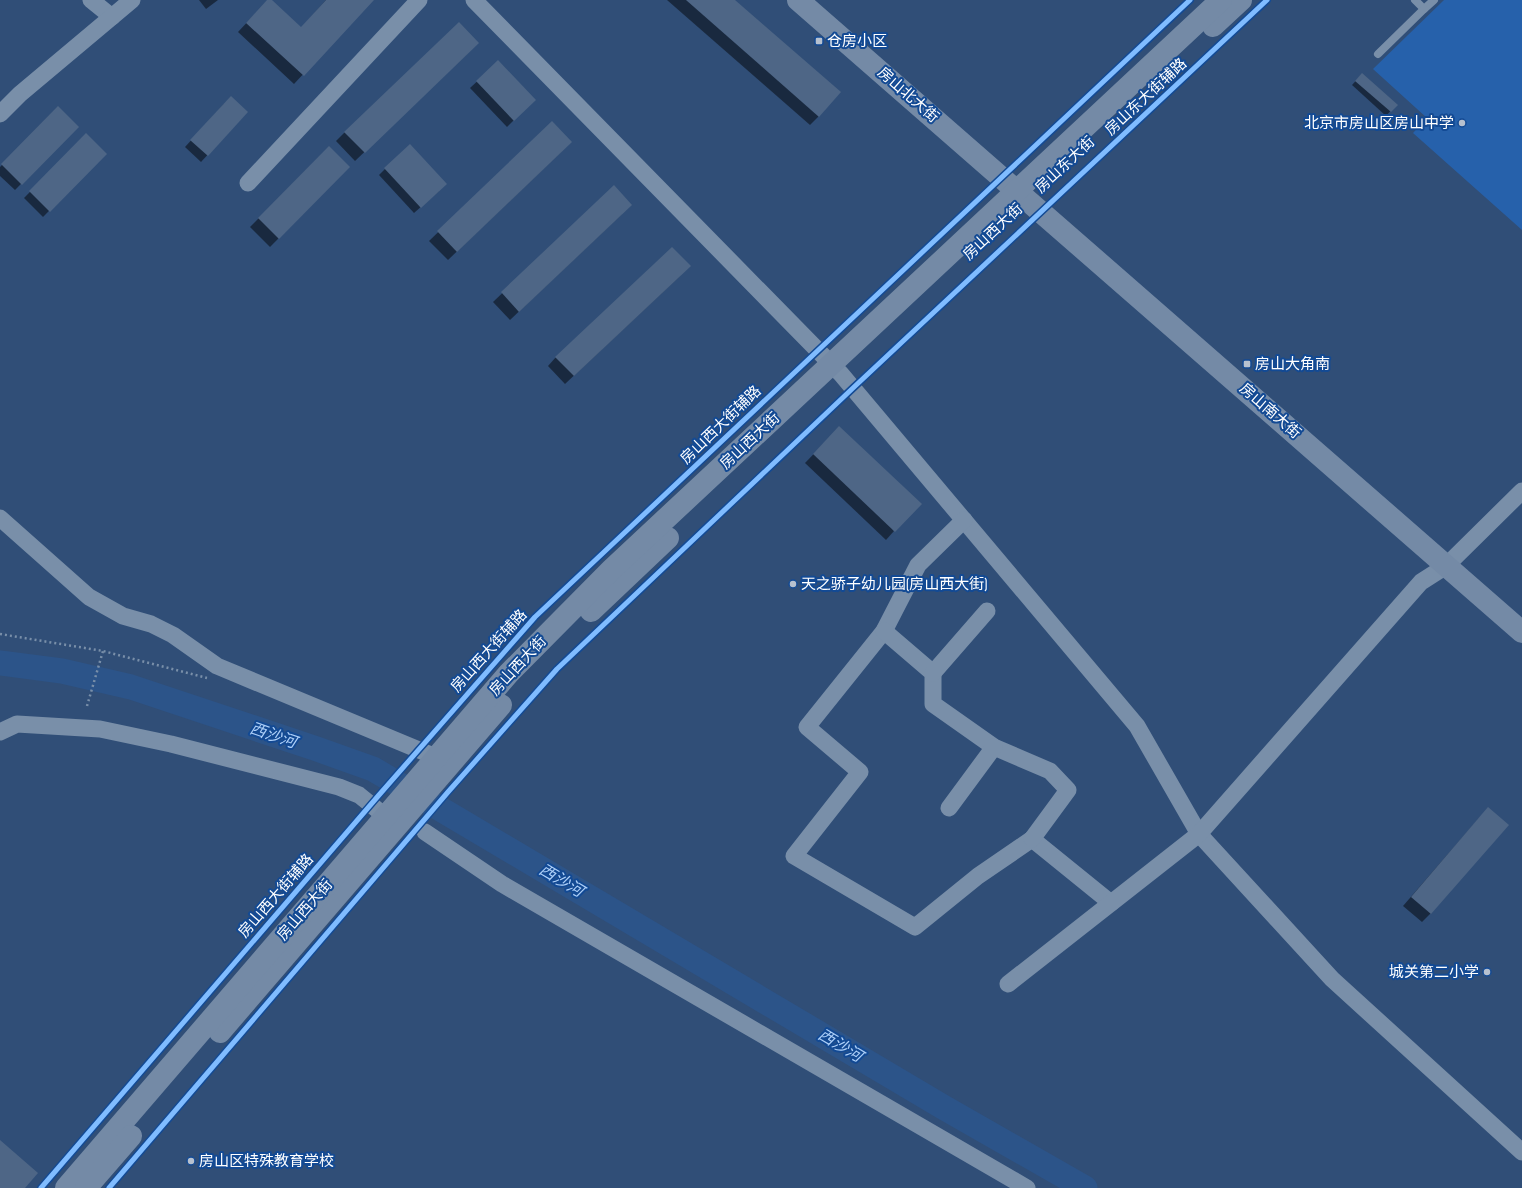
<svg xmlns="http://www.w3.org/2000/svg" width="1522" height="1188" font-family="'Sofia Sans Condensed','Noto Sans SC',sans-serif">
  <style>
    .green { fill: #2661ab }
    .shadow { fill: #0007 }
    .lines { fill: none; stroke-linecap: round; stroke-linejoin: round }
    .river { stroke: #2c5489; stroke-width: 25 }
    .building { fill: #4e6686 }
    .path { stroke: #798fa9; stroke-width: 2.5; stroke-dasharray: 2 3; stroke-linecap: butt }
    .service { stroke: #798fa9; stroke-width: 8 }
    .minor { stroke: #798fa9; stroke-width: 17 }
    .secondary { stroke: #748aa6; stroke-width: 22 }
    .cycleway-casing { stroke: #134a94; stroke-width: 8 }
    .cycleway { stroke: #80bcff; stroke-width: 5 }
    .poi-dot { fill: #b7c1cf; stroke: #134a94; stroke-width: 1.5 }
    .labels { text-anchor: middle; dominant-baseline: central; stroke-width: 4; stroke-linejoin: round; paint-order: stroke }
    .poi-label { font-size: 15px; fill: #fff; stroke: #134a94; text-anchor: start }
    .street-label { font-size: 15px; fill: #fff; stroke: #134a94 }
    .water-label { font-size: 16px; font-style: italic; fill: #aed0f9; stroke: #134a94 }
  </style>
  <rect width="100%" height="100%" fill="#304e77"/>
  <polygon class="green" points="1444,0 1522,0 1522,230 1413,133 1427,118 1373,69"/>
  <g class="shadow">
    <polygon points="199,0 218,0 206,9"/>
    <polygon points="268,0 271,0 301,28 326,0 372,0 294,84 238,32"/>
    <polygon points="667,0 734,0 819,116 810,125"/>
    <polygon points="469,52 355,161 336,141 345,132"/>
    <polygon points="498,62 534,100 507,127 470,88"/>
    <polygon points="1362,74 1396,105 1386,116 1352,85"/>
    <polygon points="224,104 247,112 201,162 185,147"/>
    <polygon points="58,108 77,127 15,190 0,176 0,167"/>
    <polygon points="552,122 562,151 448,260 429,241"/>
    <polygon points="86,135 105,154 43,217 24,198"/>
    <polygon points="329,147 349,167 270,247 250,227"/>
    <polygon points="385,169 439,191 414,213 379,175"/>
    <polygon points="614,187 622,214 510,320 493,302"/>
    <polygon points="681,275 565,384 548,366 556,357"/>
    <polygon points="831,436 894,531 886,540 805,463"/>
    <polygon points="1480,817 1431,913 1422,922 1403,906"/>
  </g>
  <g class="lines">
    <polyline class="river" points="0,663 62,671 131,687 317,749 373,769 943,1107 1085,1188"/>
  </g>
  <g class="building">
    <polygon points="267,0 272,0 301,27 326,0 374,0 304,76 246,23"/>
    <polygon points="686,0 735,0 841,92 819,117"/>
    <polygon points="459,22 479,43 365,153 344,132"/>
    <polygon points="498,60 536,100 514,121 476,81"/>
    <polygon points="1362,73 1398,105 1391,112 1355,81"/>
    <polygon points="231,96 248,112 208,156 190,140"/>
    <polygon points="58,106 79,127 22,185 1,164"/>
    <polygon points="552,121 572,142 457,252 437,231"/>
    <polygon points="86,133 107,154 50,212 29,191"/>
    <polygon points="410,144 447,184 421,208 384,168"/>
    <polygon points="329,146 350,167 279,239 258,218"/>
    <polygon points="614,185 632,205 519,312 501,292"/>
    <polygon points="672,247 691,266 574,376 555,357"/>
    <polygon points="839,426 922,504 895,532 813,454"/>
    <polygon points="1488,807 1509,825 1431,914 1411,897"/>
    <polygon points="0,1140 38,1173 25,1188 0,1188"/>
  </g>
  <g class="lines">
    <g class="path">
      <polyline points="0,634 103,651 207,678"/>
      <polyline points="87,706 103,651"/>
    </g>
    <g class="service">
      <polyline points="1415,0 1424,9 1434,0"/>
      <polyline points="1378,54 1424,9"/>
    </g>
    <g class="minor">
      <polyline points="91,0 112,17"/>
      <polyline points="474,0 841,374 1137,726 1199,834 1332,979 1522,1152"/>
      <polyline points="0,114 20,94 132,0"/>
      <polyline points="248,183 419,0"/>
      <polyline points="0,518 89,597 123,616 151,624 173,635 217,666 436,757"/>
      <polyline points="964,520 918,565 884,631 807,727 860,772 794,856 915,927 978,876 1032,839 1111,903"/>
      <polyline points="884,631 933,673 933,704 994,747 1050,771 1068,790 1032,839"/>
      <polyline points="933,673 987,611"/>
      <polyline points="0,732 17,724 100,729 171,744 339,787 359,795 385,816"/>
      <polyline points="949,808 994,747"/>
      <polyline points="425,832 502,884 1027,1188"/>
      <polyline points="1008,984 1199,834 1421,582 1446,566 1522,491"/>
    </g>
    <g class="secondary">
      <polyline points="798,0 1522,632"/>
      <polyline points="1213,26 1241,0"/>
      <polyline points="591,611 668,538"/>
      <polyline points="220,1032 501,705"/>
      <polyline points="66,1188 509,673 612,569 1221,0"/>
      <polyline points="86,1188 131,1136"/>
    </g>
    <g class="cycleway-casing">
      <g id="cycleway">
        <polyline points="41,1188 379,795 535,617 1190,0"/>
        <polyline points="109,1188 448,792 557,669 853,388 1267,0"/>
      </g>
    </g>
    <use href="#cycleway" class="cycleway"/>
  </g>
  <g class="poi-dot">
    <rect x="815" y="37" width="8" height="8" rx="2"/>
    <circle cx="1462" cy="123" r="4"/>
    <rect x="1243" y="360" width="8" height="8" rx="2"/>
    <circle cx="793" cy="584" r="4"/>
    <circle cx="1487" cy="972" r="4"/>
    <circle cx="191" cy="1161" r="4"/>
  </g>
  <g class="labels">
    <g class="poi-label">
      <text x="827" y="41">仓房小区</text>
      <text x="1454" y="123" text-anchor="end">北京市房山区房山中学</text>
      <text x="1255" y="364">房山大角南</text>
      <text x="801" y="584">天之骄子幼儿园(房山西大街)</text>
      <text x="1479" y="972" text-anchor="end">城关第二小学</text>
      <text x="199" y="1161">房山区特殊教育学校</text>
    </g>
    <g class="street-label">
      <text transform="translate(908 95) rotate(41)">房山北大街</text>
      <text transform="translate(1146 97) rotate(-43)">房山东大街辅路</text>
      <text transform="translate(1065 165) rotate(-43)">房山东大街</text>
      <text transform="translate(993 232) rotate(-43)">房山西大街</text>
      <text transform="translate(1270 411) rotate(41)">房山南大街</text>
      <text transform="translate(721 425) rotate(-44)">房山西大街辅路</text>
      <text transform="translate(750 441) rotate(-43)">房山西大街</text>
      <text transform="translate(489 651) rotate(-48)">房山西大街辅路</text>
      <text transform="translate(518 666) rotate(-47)">房山西大街</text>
      <text transform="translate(276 896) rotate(-49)">房山西大街辅路</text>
      <text transform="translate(305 910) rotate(-49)">房山西大街</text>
    </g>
    <g class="water-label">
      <text transform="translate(273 736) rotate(19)">西沙河</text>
      <text transform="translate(561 881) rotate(31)">西沙河</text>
      <text transform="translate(840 1046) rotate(31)">西沙河</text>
    </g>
  </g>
</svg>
